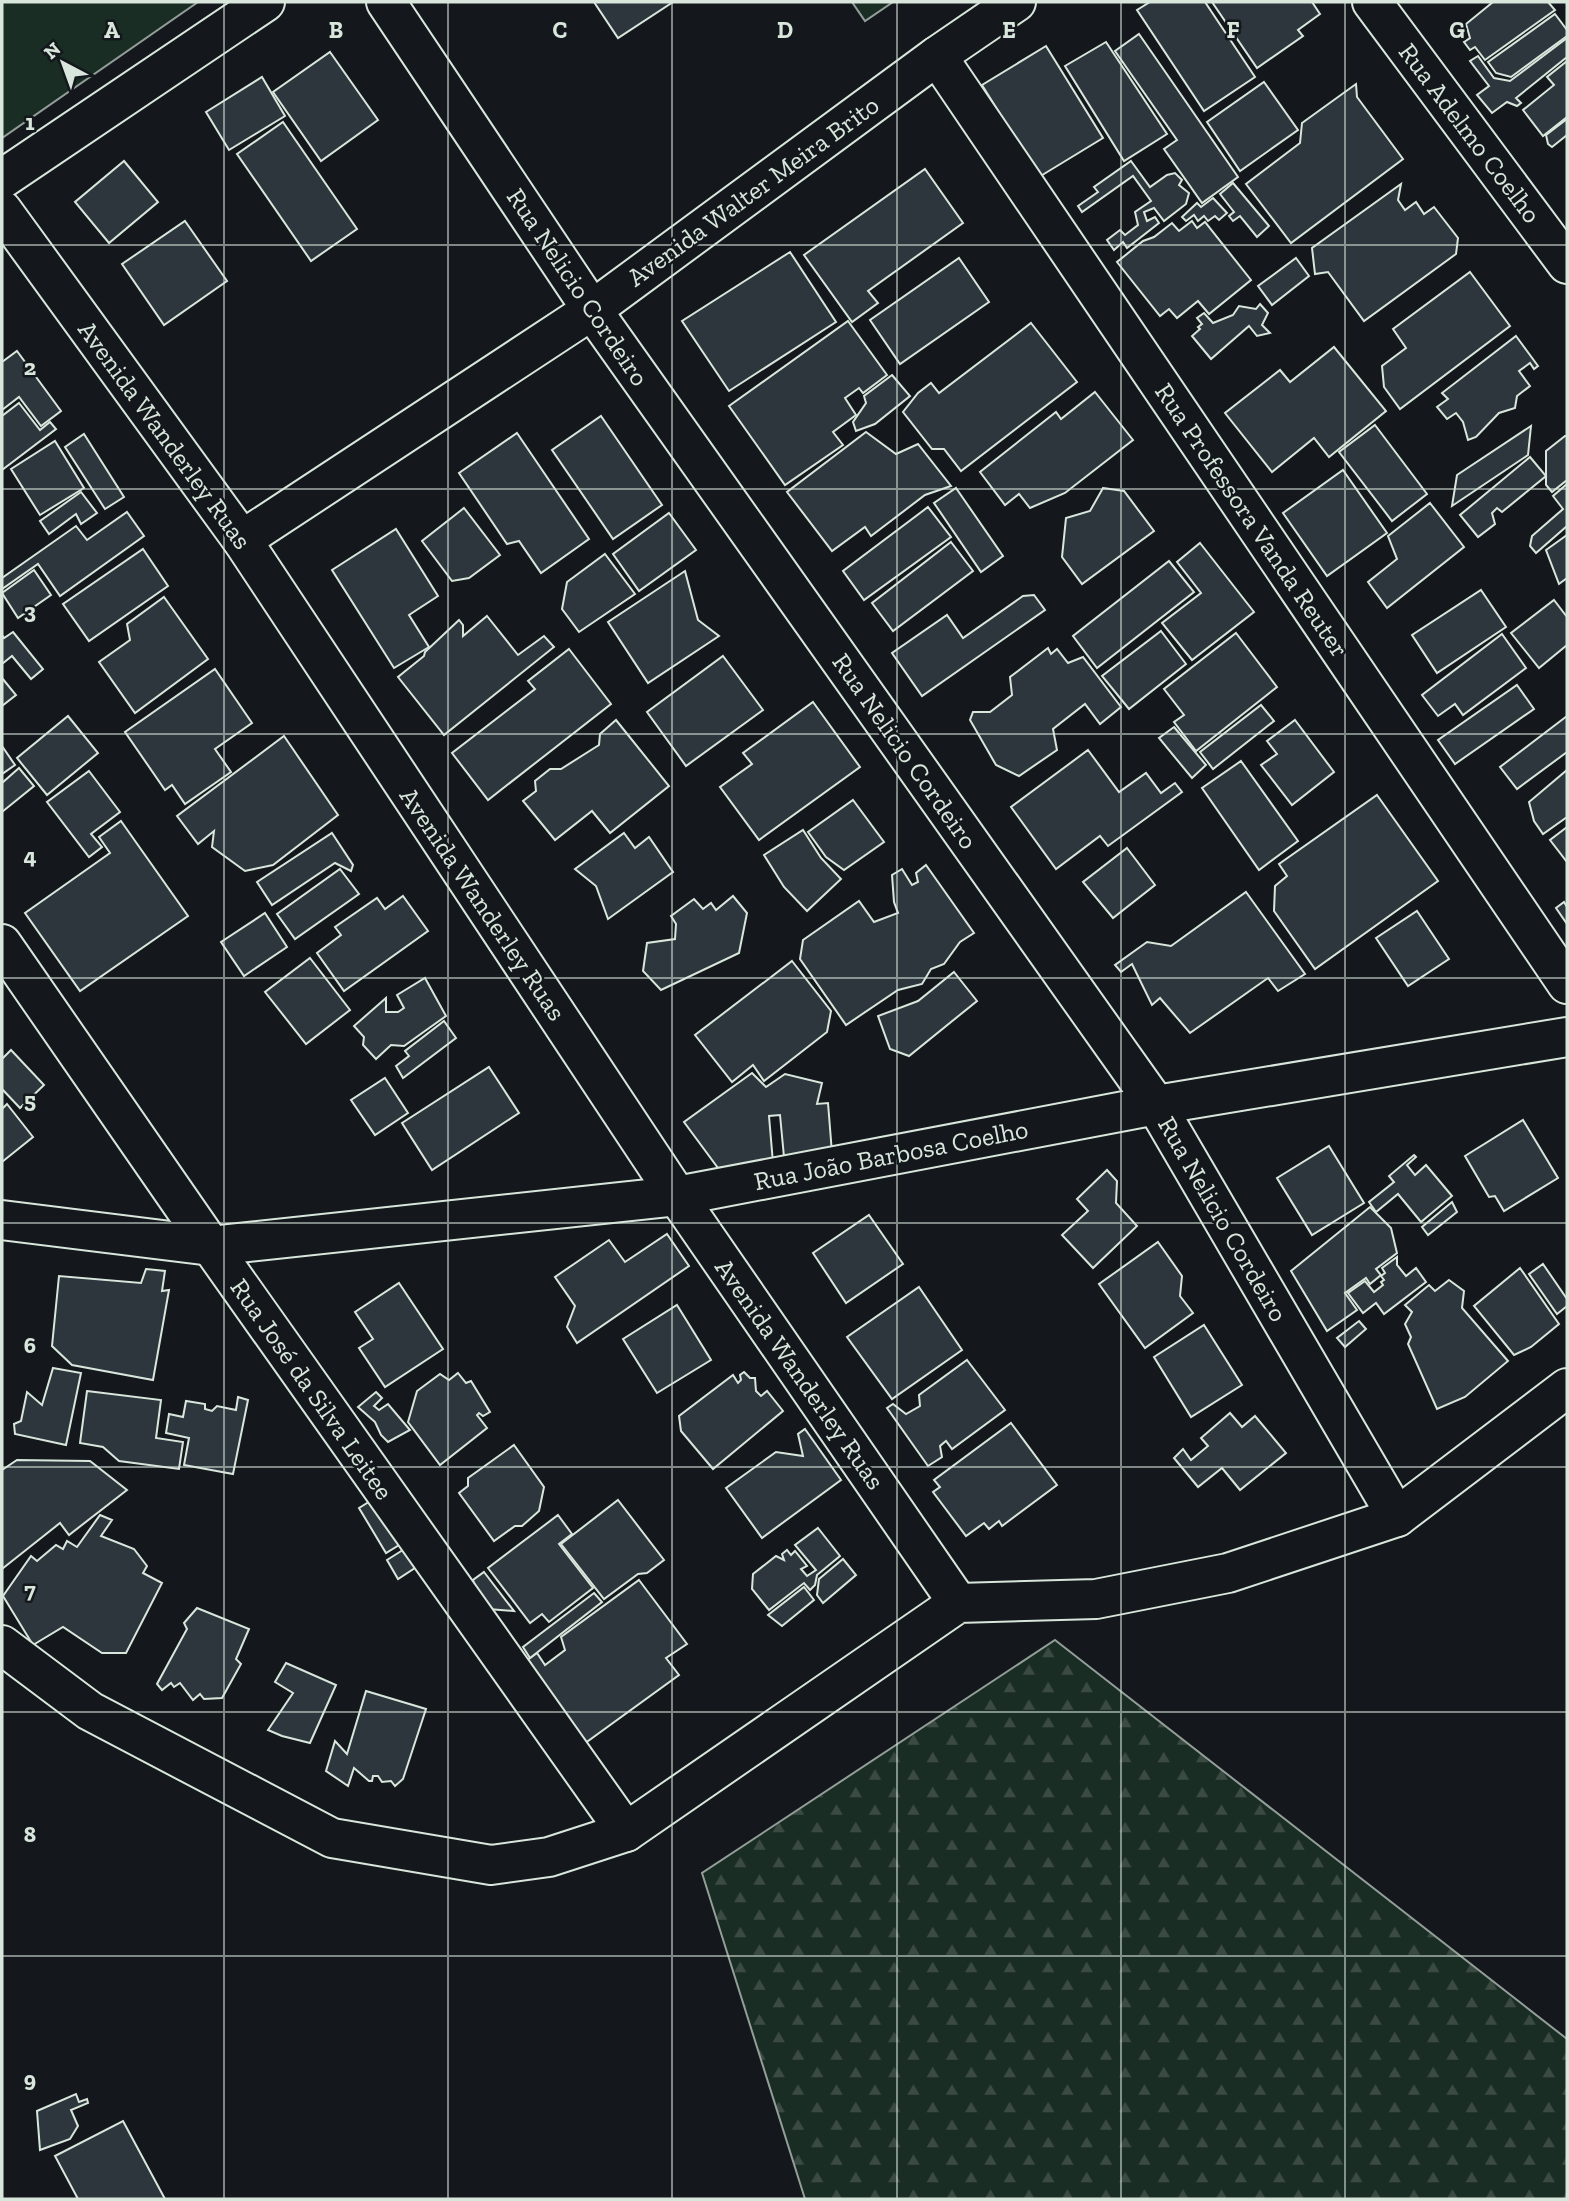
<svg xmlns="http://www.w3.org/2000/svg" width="1569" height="2201" font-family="'Zilla Slab',serif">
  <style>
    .forest { fill: url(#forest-firs); stroke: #939e99; stroke-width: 2 }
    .park { fill: #1a2d24; stroke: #939e99; stroke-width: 2 }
    .building { fill: #2c363c; stroke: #d8e6dc; stroke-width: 2 }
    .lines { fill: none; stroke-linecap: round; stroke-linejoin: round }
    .minor-casing { stroke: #d8e6dc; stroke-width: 42 }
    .minor { stroke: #14181c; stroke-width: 38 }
    .grid { fill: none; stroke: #d8e6dc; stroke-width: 2; stroke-opacity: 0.55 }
    .labels { text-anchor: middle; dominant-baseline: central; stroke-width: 5; stroke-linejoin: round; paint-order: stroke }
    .street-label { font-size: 26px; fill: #d8e6dc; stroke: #14181c }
    .grid-label { font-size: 23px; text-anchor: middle; font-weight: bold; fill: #d8e6dc; stroke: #14181c; stroke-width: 5; stroke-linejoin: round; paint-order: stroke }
  </style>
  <defs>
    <pattern id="forest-firs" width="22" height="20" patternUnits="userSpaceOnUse" patternTransform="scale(1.75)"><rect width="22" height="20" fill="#1a2d24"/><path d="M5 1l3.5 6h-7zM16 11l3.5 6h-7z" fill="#3b4b43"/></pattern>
  </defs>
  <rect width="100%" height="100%" fill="#14181c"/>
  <polygon class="forest" points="1055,1640 1567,2039 1567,2199 805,2199 702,1873"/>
  <g class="park">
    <polygon points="2,2 198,2 2,138"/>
    <polygon points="852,2 893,2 865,21"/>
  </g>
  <g class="building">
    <polygon points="594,2 673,2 618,38"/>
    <polygon points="1150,2 1205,2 1255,77 1204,111 1137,10"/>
    <polygon points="1212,2 1312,2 1320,14 1298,30 1303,36 1257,68"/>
    <polygon points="1493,2 1548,2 1555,10 1485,60 1475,47 1470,50 1464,42 1470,38 1466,24"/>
    <polygon points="1555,14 1567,30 1567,36 1511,77 1496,73 1488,62"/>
    <polygon points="1139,34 1238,177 1202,203 1164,149 1177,140 1115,51"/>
    <polygon points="1567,38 1567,57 1516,98 1521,103 1517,106 1507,102 1492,113 1477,95 1489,86 1470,61 1478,56 1494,78 1510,81"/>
    <polygon points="1106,42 1167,134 1124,161 1065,66"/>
    <polygon points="1046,46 1103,138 1039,177 982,85"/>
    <polygon points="330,52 378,120 321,161 273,92"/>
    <polygon points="1567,61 1567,117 1543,136 1523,110 1554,85 1547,77"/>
    <polygon points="262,77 285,116 229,150 206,112"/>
    <polygon points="1264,82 1298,130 1240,171 1207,122"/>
    <polygon points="1356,84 1357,97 1403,159 1291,243 1246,184 1300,143 1302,123"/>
    <polygon points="1567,119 1567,135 1552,147 1548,144 1546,135"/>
    <polygon points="283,122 357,229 311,261 237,154"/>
    <polygon points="124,161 158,202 109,243 75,202"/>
    <polygon points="1131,161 1150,187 1167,175 1175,173 1182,180 1179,185 1189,193 1186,204 1164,221 1154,208 1144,212 1147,221 1155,217 1159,223 1127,248 1123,242 1114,250 1107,240 1120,230 1125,235 1138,225 1135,212 1151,201 1133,176 1082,212 1078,206 1098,192 1094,187"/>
    <polygon points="925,169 963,223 868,291 878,303 852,322 804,255"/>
    <polygon points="1233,183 1269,226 1257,237 1240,216 1233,221 1229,216 1234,212 1220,194"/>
    <polygon points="1401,184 1398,200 1405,210 1416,202 1424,214 1434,207 1458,238 1456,254 1364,321 1328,272 1315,274 1312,248"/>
    <polygon points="1213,198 1227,213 1219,220 1215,216 1208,221 1204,216 1198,221 1194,215 1186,221 1182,217 1197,203 1201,207"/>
    <polygon points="185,221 227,281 164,325 122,264"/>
    <polygon points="1192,221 1197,228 1205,222 1251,280 1209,314 1198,301 1177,318 1169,309 1160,316 1117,262 1143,241 1154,237 1172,223 1179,231"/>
    <polygon points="790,252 836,322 729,391 682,321"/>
    <polygon points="959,258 989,302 900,364 870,320"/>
    <polygon points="1296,258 1309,276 1272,305 1258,286"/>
    <polygon points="1470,272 1510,326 1400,409 1384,387 1382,366 1406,348 1393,329"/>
    <polygon points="1260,304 1268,313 1262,325 1270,333 1257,336 1249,326 1211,359 1192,336 1200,329 1198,327 1202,324 1197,318 1204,313 1213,323 1233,315 1239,306 1256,309"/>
    <polygon points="848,321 887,375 863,393 859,388 845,398 856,415 833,432 843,445 785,485 729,406"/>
    <polygon points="1031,323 1077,382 961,471 944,449 932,449 903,412 918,393 931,383 939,393"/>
    <polygon points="1516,336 1538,366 1534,369 1530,363 1519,371 1530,386 1517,396 1515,408 1499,413 1476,437 1468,440 1463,422 1456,413 1447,419 1437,407 1448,399 1442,393"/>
    <polygon points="1334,347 1386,411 1329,457 1314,438 1272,472 1225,413 1280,370 1290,382"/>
    <polygon points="17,351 61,411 41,426 19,397 2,410 2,362"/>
    <polygon points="892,375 910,396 875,424 856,431 853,422 866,403 864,396"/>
    <polygon points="1095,392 1133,440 1065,493 1030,508 1019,494 1005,505 980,472 1056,412 1061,419"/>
    <polygon points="19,403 40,430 50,422 56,429 2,470 2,416"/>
    <polygon points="601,416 662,505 613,539 552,450"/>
    <polygon points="1375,425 1427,494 1392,521 1339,452"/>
    <polygon points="1531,426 1528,455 1452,506 1457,475"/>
    <polygon points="866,432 896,454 918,444 951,486 925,495 871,536 865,527 832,551 787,492"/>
    <polygon points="517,433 589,539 541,573 519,541 507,544 459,473"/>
    <polygon points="84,434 124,497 105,509 65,447"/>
    <polygon points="1565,436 1567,436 1567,480 1552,492 1546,485 1546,451"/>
    <polygon points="55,441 84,488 40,515 11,469"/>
    <polygon points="1530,457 1546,476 1502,512 1497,508 1492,513 1495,524 1478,537 1460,515"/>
    <polygon points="1343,470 1387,533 1327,576 1283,513"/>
    <polygon points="1567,484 1567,526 1536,553 1530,546 1532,536 1563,509 1553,496"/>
    <polygon points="956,488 1003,556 981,572 934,503"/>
    <polygon points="1103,488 1124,491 1154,531 1082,584 1062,557 1066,518 1090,511"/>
    <polygon points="81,492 97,513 81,524 76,514 49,534 40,521"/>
    <polygon points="1430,503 1464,547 1387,608 1368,582 1397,559 1388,536"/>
    <polygon points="928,507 951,537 864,600 843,571"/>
    <polygon points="464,508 500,555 469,578 452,581 422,541"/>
    <polygon points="127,512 144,536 60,596 38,564 2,589 2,578 76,526 87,540"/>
    <polygon points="669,513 696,550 639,591 613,554"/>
    <polygon points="396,529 438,596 409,615 429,647 394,668 332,570"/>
    <polygon points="1567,535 1567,578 1559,584 1546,550"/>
    <polygon points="951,542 973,571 893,631 872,603"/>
    <polygon points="1200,543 1254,612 1192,660 1162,623 1201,593 1177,562"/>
    <polygon points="143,549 168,586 89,641 63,604"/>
    <polygon points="605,554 635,594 579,632 562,609 567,582"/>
    <polygon points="1169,561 1194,592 1097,668 1073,636"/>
    <polygon points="34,570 51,595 18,618 2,593"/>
    <polygon points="685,571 698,620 719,636 648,683 608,622"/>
    <polygon points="1481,590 1506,627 1437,673 1412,635"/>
    <polygon points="1034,595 1045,610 922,696 892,653 947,615 963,638 1023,596"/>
    <polygon points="164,597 208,659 135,713 99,662 130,640 127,624"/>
    <polygon points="1554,600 1567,617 1567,645 1539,668 1511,633"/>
    <polygon points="487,616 518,655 544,636 554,647 444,735 398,677 424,656 425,652 459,620 463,625 463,636"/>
    <polygon points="1161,631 1186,664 1129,709 1102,676"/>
    <polygon points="13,632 43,669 31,679 12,656 2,664 2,635 4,638"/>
    <polygon points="1236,633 1277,687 1196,751 1174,722 1184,715 1164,689"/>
    <polygon points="1502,634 1526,668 1463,715 1455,704 1438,716 1422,695"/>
    <polygon points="1048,648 1051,654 1057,649 1068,663 1083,657 1121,707 1100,724 1085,704 1053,729 1057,750 1019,776 996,765 970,720 973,712 990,712 1012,695 1010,677"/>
    <polygon points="569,649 611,704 488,800 452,753 535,689 528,681"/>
    <polygon points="723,656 763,710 686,766 647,712"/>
    <polygon points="215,669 252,723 215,749 231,772 185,804 172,785 165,790 125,732"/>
    <polygon points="2,678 16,695 2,706"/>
    <polygon points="1517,685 1534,709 1455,764 1438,740"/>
    <polygon points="813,702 860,767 759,840 720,787 752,764 743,753"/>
    <polygon points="1261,705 1274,721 1213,769 1200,752"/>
    <polygon points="68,716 98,753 47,795 17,758"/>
    <polygon points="1567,716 1567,752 1517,789 1500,767"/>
    <polygon points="616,720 669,786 610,833 592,811 555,840 523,801 536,791 535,781 550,769 561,769 599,745 600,734"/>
    <polygon points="1295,720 1334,772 1292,805 1261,765 1277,754 1267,741"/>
    <polygon points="1174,727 1206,765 1192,778 1159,738"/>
    <polygon points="284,736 338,815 273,865 245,871 212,847 214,831 198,844 177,816"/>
    <polygon points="2,746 15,765 2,774"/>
    <polygon points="1088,750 1119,792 1146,773 1161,793 1175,783 1182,792 1108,846 1100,836 1056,869 1011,807"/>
    <polygon points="1241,761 1298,841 1259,870 1202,788"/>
    <polygon points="19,768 34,786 2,812 2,783"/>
    <polygon points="1567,770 1567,817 1543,834 1534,821 1529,802"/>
    <polygon points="89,771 120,812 91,834 102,847 89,857 47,802"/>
    <polygon points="1377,795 1438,881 1315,969 1274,911 1275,886 1287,876 1279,864"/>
    <polygon points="853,800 884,842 844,870 826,857 808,832"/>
    <polygon points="121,821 188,916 80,991 25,913 110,853 99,837"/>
    <polygon points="1567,827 1567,862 1550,840"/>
    <polygon points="803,830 821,858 841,879 807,911 784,887 764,855"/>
    <polygon points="332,833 353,865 351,871 335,863 272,905 257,882"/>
    <polygon points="624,833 635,848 649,837 673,872 608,919 596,886 575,869"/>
    <polygon points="1127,848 1155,885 1113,918 1083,882"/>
    <polygon points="926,865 974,933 960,942 944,964 931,969 922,984 898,990 846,1025 800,959 803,940 859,901 874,922 898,913 894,902 892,875 902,869 912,885 918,882 916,873"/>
    <polygon points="340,869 359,894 295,939 277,914"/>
    <polygon points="1246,892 1305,974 1278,991 1268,978 1190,1033 1160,998 1152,1005 1132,964 1121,972 1115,965 1147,942 1171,946"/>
    <polygon points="403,896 428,931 344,991 317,953 341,935 335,927 377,898 385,909"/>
    <polygon points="733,896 747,913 739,953 661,990 643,971 647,943 675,939 676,924 671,916 694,899 703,909 711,903 716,910"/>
    <polygon points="1564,902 1567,907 1567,924 1556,908"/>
    <polygon points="1417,911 1449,959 1408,986 1376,938"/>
    <polygon points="265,913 287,947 244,976 221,942"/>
    <polygon points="310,958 350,1010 306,1044 265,992"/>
    <polygon points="792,961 831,1011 827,1032 764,1081 753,1065 732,1082 695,1035"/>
    <polygon points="954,972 977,1001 909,1056 890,1049 878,1016 918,1001"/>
    <polygon points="425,978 446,1016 404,1046 391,1045 376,1059 363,1045 364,1037 354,1026 386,998 386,1012 398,1012 404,1008 397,995"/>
    <polygon points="444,1021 456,1038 403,1078 396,1066 409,1056 405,1051"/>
    <polygon points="11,1050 44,1085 20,1108 2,1089 2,1059"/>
    <polygon points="489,1067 519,1113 432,1170 402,1123"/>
    <polygon points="752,1073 766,1087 785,1074 822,1083 817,1104 828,1103 832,1153 784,1157 780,1115 769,1116 773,1163 718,1168 684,1122"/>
    <polygon points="385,1078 408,1113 375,1135 351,1100"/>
    <polygon points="7,1104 33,1137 2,1162 2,1109"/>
    <polygon points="1523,1120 1558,1178 1504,1211 1495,1196 1489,1197 1465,1156"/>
    <polygon points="1329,1146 1364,1203 1312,1235 1277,1178"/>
    <polygon points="1414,1155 1416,1157 1407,1165 1415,1175 1426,1165 1452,1196 1421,1222 1398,1194 1376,1212 1369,1202 1394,1182 1389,1176"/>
    <polygon points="1107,1170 1117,1181 1116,1203 1137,1226 1093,1268 1062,1235 1088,1211 1077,1199"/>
    <polygon points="1452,1202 1457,1212 1428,1235 1422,1227"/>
    <polygon points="1370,1207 1391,1228 1397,1253 1376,1269 1381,1275 1370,1284 1366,1278 1345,1293 1357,1310 1327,1331 1291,1271"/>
    <polygon points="869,1215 903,1264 846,1303 813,1253"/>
    <polygon points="667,1234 689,1266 577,1343 567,1327 575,1306 555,1277 609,1240 625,1262"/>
    <polygon points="1158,1242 1182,1276 1180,1296 1193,1313 1145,1348 1099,1284"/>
    <polygon points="1397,1257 1397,1265 1406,1276 1416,1268 1426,1282 1384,1314 1376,1303 1363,1313 1348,1293 1365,1281 1374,1292 1383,1285 1381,1282 1384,1280 1381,1276 1385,1273 1382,1268"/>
    <polygon points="1543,1264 1567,1299 1567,1306 1557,1314 1529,1274"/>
    <polygon points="1520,1268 1559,1324 1531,1347 1514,1355 1474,1306"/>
    <polygon points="146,1269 165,1271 162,1291 169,1290 153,1380 72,1365 52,1346 59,1276 141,1283"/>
    <polygon points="1449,1280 1464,1291 1462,1308 1508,1361 1465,1397 1437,1409 1408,1344 1411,1337 1405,1324 1412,1312 1405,1305 1429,1285 1435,1291"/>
    <polygon points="399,1283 443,1349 385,1387 359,1348 373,1339 355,1312"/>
    <polygon points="919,1287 962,1350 892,1399 847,1337"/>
    <polygon points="677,1305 711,1360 657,1393 623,1339"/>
    <polygon points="1359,1321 1366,1329 1345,1347 1337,1338"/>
    <polygon points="1204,1325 1242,1385 1191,1417 1154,1357"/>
    <polygon points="967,1360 1005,1410 952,1449 946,1441 940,1446 942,1457 928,1466 887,1408 893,1404 906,1414 920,1406 919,1395"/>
    <polygon points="53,1368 81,1373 66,1445 15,1434 14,1424 21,1421 27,1392 42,1405"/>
    <polygon points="744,1372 750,1378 755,1378 756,1391 761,1396 767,1391 783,1411 713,1469 681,1431 679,1416 733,1375 738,1383 741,1380 740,1375"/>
    <polygon points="458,1373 466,1383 471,1381 490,1412 483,1416 479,1413 477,1415 487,1428 440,1465 408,1422 417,1391 440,1374 449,1380"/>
    <polygon points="87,1391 161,1400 156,1438 183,1442 179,1469 119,1461 103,1447 80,1443"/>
    <polygon points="376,1392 382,1398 374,1406 379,1410 388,1404 410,1430 388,1442 381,1435 375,1422 358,1407"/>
    <polygon points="238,1397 248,1400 233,1474 184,1465 189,1438 166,1433 169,1414 183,1417 186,1401 205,1404 205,1409 212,1411 217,1406 236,1410"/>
    <polygon points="1230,1413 1242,1427 1255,1416 1286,1453 1240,1490 1222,1468 1198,1487 1174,1458 1183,1449 1191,1460 1208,1446 1201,1438"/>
    <polygon points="1011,1423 1057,1485 1002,1526 999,1521 989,1529 984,1523 966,1536 933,1492 940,1487 934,1480"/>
    <polygon points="805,1429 841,1480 762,1538 726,1488 776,1452 803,1456 798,1434"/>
    <polygon points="514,1445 544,1487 539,1511 522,1526 515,1526 494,1541 459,1493 468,1486 468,1478"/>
    <polygon points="17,1460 90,1461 127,1490 69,1535 60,1523 2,1569 2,1470"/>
    <polygon points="377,1497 404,1542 386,1553 359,1508"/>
    <polygon points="618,1500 664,1560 647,1573 638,1574 604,1599 561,1544"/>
    <polygon points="100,1515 112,1520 101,1536 134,1549 147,1566 143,1573 162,1583 126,1653 102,1653 63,1627 33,1645 3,1596 31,1556 37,1561 56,1545 63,1549 67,1541 77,1547"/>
    <polygon points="558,1515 572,1534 559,1544 593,1588 549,1622 542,1614 530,1623 488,1568"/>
    <polygon points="818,1528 840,1556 817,1575 815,1585 810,1590 804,1583 769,1610 752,1589 753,1574 776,1556 784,1560 782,1554 787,1550 791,1555 795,1551 807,1566 801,1569 807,1576 816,1570 795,1545"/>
    <polygon points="406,1548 418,1566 398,1579 387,1560"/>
    <polygon points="843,1559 856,1575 823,1603 817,1595 819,1579"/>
    <polygon points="484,1572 514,1611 488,1609 477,1593 473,1580"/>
    <polygon points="639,1580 687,1644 666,1658 679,1675 577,1749 526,1661 537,1653 545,1665 565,1650 561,1637"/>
    <polygon points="804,1587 814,1600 782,1626 768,1615"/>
    <polygon points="594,1593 602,1602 530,1658 523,1647"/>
    <polygon points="197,1608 249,1629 236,1659 241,1664 222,1698 204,1699 200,1694 193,1700 180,1683 174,1687 171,1683 162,1690 157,1684 187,1629 184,1623"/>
    <polygon points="286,1663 336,1685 310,1743 282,1736 268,1730 293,1693 275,1682"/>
    <polygon points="366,1691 426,1709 403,1779 395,1786 391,1781 382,1782 378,1776 373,1776 372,1781 369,1781 354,1768 348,1786 326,1771 335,1741 347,1754"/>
    <polygon points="76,2094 79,2102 87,2099 88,2103 71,2110 78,2126 70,2139 40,2150 37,2111"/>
    <polygon points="123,2121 165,2199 78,2199 55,2156"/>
  </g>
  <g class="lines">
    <g class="minor-casing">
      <g id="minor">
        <polyline points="386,2 592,310 1156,1105 1397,1517"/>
        <polyline points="1372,2 1567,264"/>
        <polyline points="937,56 1567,984"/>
        <polyline points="2,179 265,2"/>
        <polyline points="2,210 242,540 677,1196 958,1603"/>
        <polyline points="242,540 592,310 937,56 1016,2"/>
        <polyline points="2,944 211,1246 626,1832"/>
        <polyline points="2,1220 211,1246 677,1196 1156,1105 1567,1037"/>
        <polyline points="2,1645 90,1711 332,1838 491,1865 549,1857 626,1832 958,1603 1096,1599 1228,1573 1397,1517 1567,1388"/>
      </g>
    </g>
    <use href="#minor" class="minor"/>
  </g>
  <path class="grid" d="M224 2V2199M448 2V2199M672 2V2199M897 2V2199M1121 2V2199M1345 2V2199M2 245H1567M2 489H1567M2 734H1567M2 978H1567M2 1223H1567M2 1467H1567M2 1712H1567M2 1956H1567"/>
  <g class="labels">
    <g class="street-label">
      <text transform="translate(1470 133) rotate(53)">Rua Adelmo Coelho</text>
      <text transform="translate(753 191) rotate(-36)">Avenida Walter Meira Brito</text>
      <text transform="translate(578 287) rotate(56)">Rua Nelicio Cordeiro</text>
      <text transform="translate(165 435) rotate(54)">Avenida Wanderley Ruas</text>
      <text transform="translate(1252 520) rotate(56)">Rua Professora Vanda Reuter</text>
      <text transform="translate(905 751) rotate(55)">Rua Nelicio Cordeiro</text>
      <text transform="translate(483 904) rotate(56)">Avenida Wanderley Ruas</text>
      <text transform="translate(891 1155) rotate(-11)">Rua João Barbosa Coelho</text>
      <text transform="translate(1223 1219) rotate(60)">Rua Nelicio Cordeiro</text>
      <text transform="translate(800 1374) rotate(55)">Avenida Wanderley Ruas</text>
      <text transform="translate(312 1389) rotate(55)">Rua José da Silva Leitee</text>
    </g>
  </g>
  <g class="grid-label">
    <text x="112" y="38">A</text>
    <text x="336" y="38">B</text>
    <text x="560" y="38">C</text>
    <text x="785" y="38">D</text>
    <text x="1009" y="38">E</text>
    <text x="1233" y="38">F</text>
    <text x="1457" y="38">G</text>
    <text x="30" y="130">1</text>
    <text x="30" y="375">2</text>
    <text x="30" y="619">3</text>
    <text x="30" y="864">4</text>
    <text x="30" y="1108">5</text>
    <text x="30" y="1353">6</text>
    <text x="30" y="1598">7</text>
    <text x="30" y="1842">8</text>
    <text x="30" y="2087">9</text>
  </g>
  <rect width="1569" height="2201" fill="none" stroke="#d8e6dc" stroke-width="7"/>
  <g transform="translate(63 63) rotate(319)" stroke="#14181c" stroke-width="5" paint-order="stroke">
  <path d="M0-5L12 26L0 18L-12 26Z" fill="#d8e6dc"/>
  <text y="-10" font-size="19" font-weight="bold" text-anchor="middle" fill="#d8e6dc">N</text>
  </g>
</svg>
